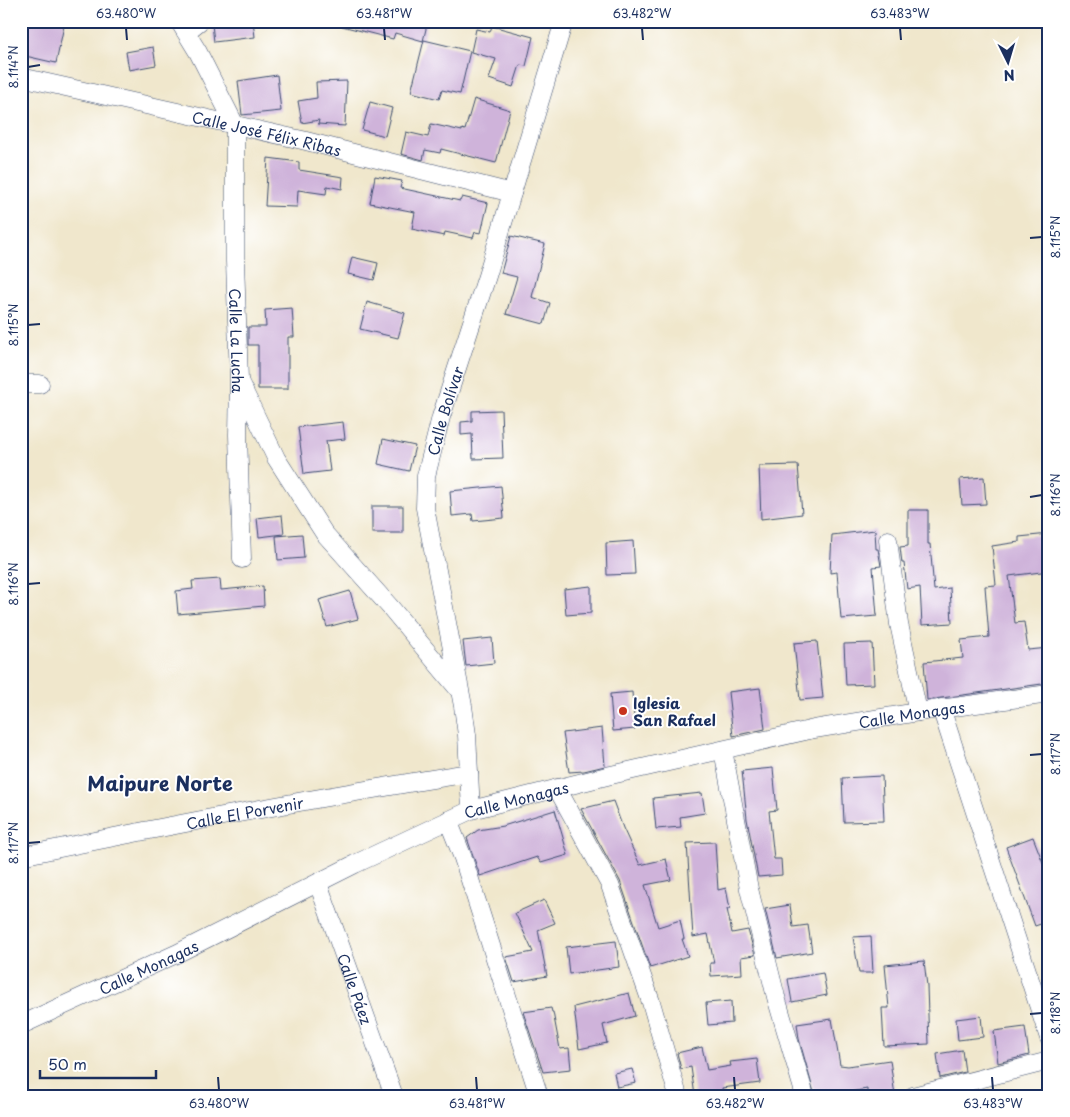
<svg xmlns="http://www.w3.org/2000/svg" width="1070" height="1117" font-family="'Playpen Sans',sans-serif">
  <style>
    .building { fill: #cfb3da }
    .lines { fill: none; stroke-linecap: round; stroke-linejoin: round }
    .minor-casing { stroke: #3b4b6e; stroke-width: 19 }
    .minor { stroke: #fff; stroke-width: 18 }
    .ticks { fill: none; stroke: #1b2f5e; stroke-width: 2 }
    .poi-dot { fill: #c8321e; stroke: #fff; stroke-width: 2 }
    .labels { text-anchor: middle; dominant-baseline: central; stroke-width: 4; stroke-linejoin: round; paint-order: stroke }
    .street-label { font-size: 15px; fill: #1b2f5e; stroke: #fff }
    .poi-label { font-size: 15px; font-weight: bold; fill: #1b2f5e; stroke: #fff; text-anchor: start }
    .district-label { font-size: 20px; font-weight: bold; fill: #1b2f5e; stroke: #fff }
    .neatline { fill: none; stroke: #1b2f5e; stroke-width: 2 }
    .ticks-label { font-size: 12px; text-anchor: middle; fill: #1b2f5e }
  </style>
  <rect width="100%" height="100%" fill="#fff"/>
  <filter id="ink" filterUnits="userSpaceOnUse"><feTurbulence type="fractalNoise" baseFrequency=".02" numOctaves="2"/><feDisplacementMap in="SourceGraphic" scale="10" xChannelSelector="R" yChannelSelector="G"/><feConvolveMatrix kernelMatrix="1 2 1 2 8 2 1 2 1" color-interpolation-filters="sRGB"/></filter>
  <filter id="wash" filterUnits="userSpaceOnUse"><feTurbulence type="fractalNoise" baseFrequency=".0096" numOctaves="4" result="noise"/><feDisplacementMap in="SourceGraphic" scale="20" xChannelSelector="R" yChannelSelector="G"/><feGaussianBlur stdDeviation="1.12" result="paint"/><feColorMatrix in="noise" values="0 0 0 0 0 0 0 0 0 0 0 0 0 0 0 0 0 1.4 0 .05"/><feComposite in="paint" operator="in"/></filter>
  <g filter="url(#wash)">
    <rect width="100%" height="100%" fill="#f0e7cc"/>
    <g id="blocks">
      <g class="building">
        <polygon points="25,21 65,21 56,63 21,55 21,37"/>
        <polygon points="230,21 253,21 255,37 214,42 212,24"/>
        <polygon points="342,21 428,21 423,41 395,33 393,39 342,26"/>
        <polygon points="492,26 533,37 526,66 520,65 513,87 489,79 496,59 471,52 476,29 490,32"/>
        <polygon points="424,40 470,51 460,94 442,90 439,99 411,92"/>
        <polygon points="153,47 156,65 129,70 126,52"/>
        <polygon points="277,75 281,111 242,115 238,81"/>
        <polygon points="347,81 345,126 318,124 319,120 302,123 298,101 317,98 316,82"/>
        <polygon points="474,99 510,110 496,163 441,149 440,153 425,150 423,160 401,154 406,132 428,137 431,124 462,131 462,129 465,130"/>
        <polygon points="370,102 392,108 385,136 362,130"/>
        <polygon points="268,158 299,162 299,170 343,177 342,189 327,186 326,194 298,190 297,207 265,206"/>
        <polygon points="375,176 402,181 400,188 460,201 462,197 488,203 481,233 475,232 473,238 445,232 444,236 412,229 415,212 370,203"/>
        <polygon points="511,236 545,244 532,297 550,303 544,324 506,314 517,277 501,273"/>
        <polygon points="352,257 378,263 374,280 348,274"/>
        <polygon points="367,302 405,313 398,338 360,329"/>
        <polygon points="292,308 294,337 288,337 288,389 258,389 258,345 248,345 248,327 266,327 265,310"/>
        <polygon points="501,410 503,458 473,459 472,434 461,435 461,422 472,421 472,411"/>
        <polygon points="343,422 345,439 326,441 330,471 304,474 298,427"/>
        <polygon points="383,439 415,446 409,471 378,464"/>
        <polygon points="798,465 802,514 761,519 759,466"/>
        <polygon points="984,477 986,504 962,505 960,479"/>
        <polygon points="501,486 504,518 473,521 472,514 452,516 450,491"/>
        <rect x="372" y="506" width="31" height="27"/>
        <polygon points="908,510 928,510 928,544 930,544 934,590 950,588 952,623 922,625 920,587 907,589 904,563 902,563 900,547 908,546"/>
        <polygon points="282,515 284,534 259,537 257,518"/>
        <polygon points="875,530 876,549 878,549 881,566 873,567 877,616 841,619 837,572 830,573 832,535"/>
        <polygon points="302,534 304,558 278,560 276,536"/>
        <polygon points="1049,534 1049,571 1009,576 1015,623 1024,622 1028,650 1049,648 1049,683 927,700 924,662 963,658 961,640 989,637 985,586 996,585 992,546 1019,542 1019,537"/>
        <polygon points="633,541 635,574 607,575 606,543"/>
        <polygon points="220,579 221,590 263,586 264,606 178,614 176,591 193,589 192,581"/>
        <polygon points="591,586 591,613 566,615 564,589"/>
        <polygon points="350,591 358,619 327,627 319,600"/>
        <polygon points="492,638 494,663 466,666 463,641"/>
        <polygon points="817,641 823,698 800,700 794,643"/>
        <polygon points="872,643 874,684 846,685 844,644"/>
        <polygon points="760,688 765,729 733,736 728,692"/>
        <polygon points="632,692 635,729 613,731 610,694"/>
        <polygon points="602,728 605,766 584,771 569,772 563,733"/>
        <polygon points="773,768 777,810 769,811 774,859 781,859 782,875 758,877 747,819 742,771"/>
        <polygon points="882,776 884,821 844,822 842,778"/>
        <polygon points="702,793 705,813 680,817 681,827 656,829 653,798"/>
        <polygon points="613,801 623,828 640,865 666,859 671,880 645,885 658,927 680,920 684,939 682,939 688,956 650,968 620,881 581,809"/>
        <polygon points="555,810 568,855 541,863 537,857 480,876 467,838 478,830 503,826"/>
        <polygon points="1033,837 1049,878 1049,921 1035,926 1006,847"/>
        <polygon points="715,842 718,890 726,888 730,909 727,909 732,933 748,930 755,955 741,957 742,974 711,976 710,963 714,963 708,934 693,937 687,843"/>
        <polygon points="544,900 555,923 538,930 547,976 514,982 506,957 533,952 515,913"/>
        <polygon points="790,905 793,927 808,925 812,952 777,958 765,909"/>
        <polygon points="871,936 873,973 859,973 853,937"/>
        <polygon points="616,941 619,967 569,974 566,947"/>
        <polygon points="924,961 927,986 929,1044 884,1046 882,1008 889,1008 885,965"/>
        <polygon points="823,973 827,995 792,1002 788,979"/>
        <polygon points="629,993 635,1016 603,1025 607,1043 579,1049 574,1007"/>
        <polygon points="731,1001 732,1023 708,1025 706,1003"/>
        <polygon points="551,1008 552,1012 553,1012 560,1049 569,1048 571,1069 543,1072 523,1012"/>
        <polygon points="981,1016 983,1037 958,1040 956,1019"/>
        <polygon points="832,1019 840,1065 848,1066 890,1060 895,1096 867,1096 867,1089 827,1096 815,1096 799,1039 797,1024"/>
        <polygon points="1025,1027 1029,1055 998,1063 994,1031"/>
        <polygon points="702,1047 707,1070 731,1066 730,1062 757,1059 760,1083 722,1088 723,1096 695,1096 691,1067 681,1069 677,1053"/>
        <polygon points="962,1050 965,1072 940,1078 937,1054"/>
        <polygon points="632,1069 636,1083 617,1087 614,1073"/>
      </g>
    </g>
  </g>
  <g filter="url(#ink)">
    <use href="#blocks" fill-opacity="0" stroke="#3b4b6e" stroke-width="1"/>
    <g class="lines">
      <g class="minor-casing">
        <g id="minor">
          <path id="s1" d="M179 21 198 52 235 125V261L239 380 238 435 242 559"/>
          <polyline points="186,32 200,21"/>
          <path id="s2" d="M21 77 302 140 512 193"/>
          <polyline points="240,383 276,458 324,533 391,608 459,690"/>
          <polyline points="21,384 40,384"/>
          <polyline points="888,540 899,624 918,712"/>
          <polyline points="941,708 1049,1038"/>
          <polyline points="723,750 749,889 776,997 805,1096"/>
          <polyline points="557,788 610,885 651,1002 678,1096"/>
          <path id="s3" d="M471 810 467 735 463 706 425 508 426 476 441 417 487 276 564 21"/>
          <polyline points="448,820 463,858 539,1096"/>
          <path id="s4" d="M21 856C170 825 319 797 469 773"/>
          <path id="s5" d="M318 883 394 1096"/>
          <path id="s6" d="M21 1025 176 954 355 864 471 810 611 775 814 729 918 712 1049 694"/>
          <polyline points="913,1096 1049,1061"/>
        </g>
      </g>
      <use href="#minor" class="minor"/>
    </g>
  </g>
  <path class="ticks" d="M126 28 127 40M384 28 385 40M642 28 643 40M900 28 901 40M28 67 40 65M1030 238 1042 237M28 325 40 324M1030 497 1042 495M28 584 40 583M1030 755 1042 754M28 843 40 842M1030 1014 1042 1013M218 1077 219 1090M476 1077 477 1090M734 1077 735 1090M992 1077 993 1090"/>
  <circle class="poi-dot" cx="623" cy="711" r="5"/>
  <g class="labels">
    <g class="street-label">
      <text stroke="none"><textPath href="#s2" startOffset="252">Calle José Félix Ribas</textPath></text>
      <text stroke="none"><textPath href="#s1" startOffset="334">Calle La Lucha</textPath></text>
      <text stroke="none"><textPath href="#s3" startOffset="406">Calle Bolívar</textPath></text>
      <text stroke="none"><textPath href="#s6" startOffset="950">Calle Monagas</textPath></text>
      <text stroke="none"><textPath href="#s6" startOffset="545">Calle Monagas</textPath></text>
      <text stroke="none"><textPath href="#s4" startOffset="228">Calle El Porvenir</textPath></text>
      <text stroke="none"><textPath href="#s6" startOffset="140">Calle Monagas</textPath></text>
      <text stroke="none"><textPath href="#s5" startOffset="112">Calle Páez</textPath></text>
    </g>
    <g class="poi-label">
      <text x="633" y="702">Iglesia<tspan x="633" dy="17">San Rafael</tspan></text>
    </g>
    <g class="district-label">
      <text x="160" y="783">Maipure Norte</text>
    </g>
  </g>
  <rect width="1070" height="1117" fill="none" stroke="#fff" stroke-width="55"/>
  <g transform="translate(1008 62) rotate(175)" stroke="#ffffff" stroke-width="4" paint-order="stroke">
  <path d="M0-4L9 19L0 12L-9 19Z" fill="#1b2f5e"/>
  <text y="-8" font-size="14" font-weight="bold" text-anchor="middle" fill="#1b2f5e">N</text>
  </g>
  <path d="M40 1070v8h116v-8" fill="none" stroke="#1b2f5e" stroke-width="2.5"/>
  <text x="48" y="1070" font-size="15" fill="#1b2f5e" stroke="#ffffff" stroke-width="4" paint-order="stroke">50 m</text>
  <rect x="28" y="28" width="1014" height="1062" class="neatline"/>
  <g class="ticks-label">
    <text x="126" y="18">63.480°W</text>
    <text x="384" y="18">63.481°W</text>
    <text x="642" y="18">63.482°W</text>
    <text x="900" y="18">63.483°W</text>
    <text transform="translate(14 67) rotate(-90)" y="4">8.114°N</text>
    <text transform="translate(1056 237) rotate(-90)" y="4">8.115°N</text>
    <text transform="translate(14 325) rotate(-90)" y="4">8.115°N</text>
    <text transform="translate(1056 495) rotate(-90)" y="4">8.116°N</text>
    <text transform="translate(14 584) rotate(-90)" y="4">8.116°N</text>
    <text transform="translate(1056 754) rotate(-90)" y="4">8.117°N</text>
    <text transform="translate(14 843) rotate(-90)" y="4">8.117°N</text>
    <text transform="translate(1056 1013) rotate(-90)" y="4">8.118°N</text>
    <text x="219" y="1108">63.480°W</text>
    <text x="477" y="1108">63.481°W</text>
    <text x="735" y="1108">63.482°W</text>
    <text x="993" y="1108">63.483°W</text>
  </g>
</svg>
